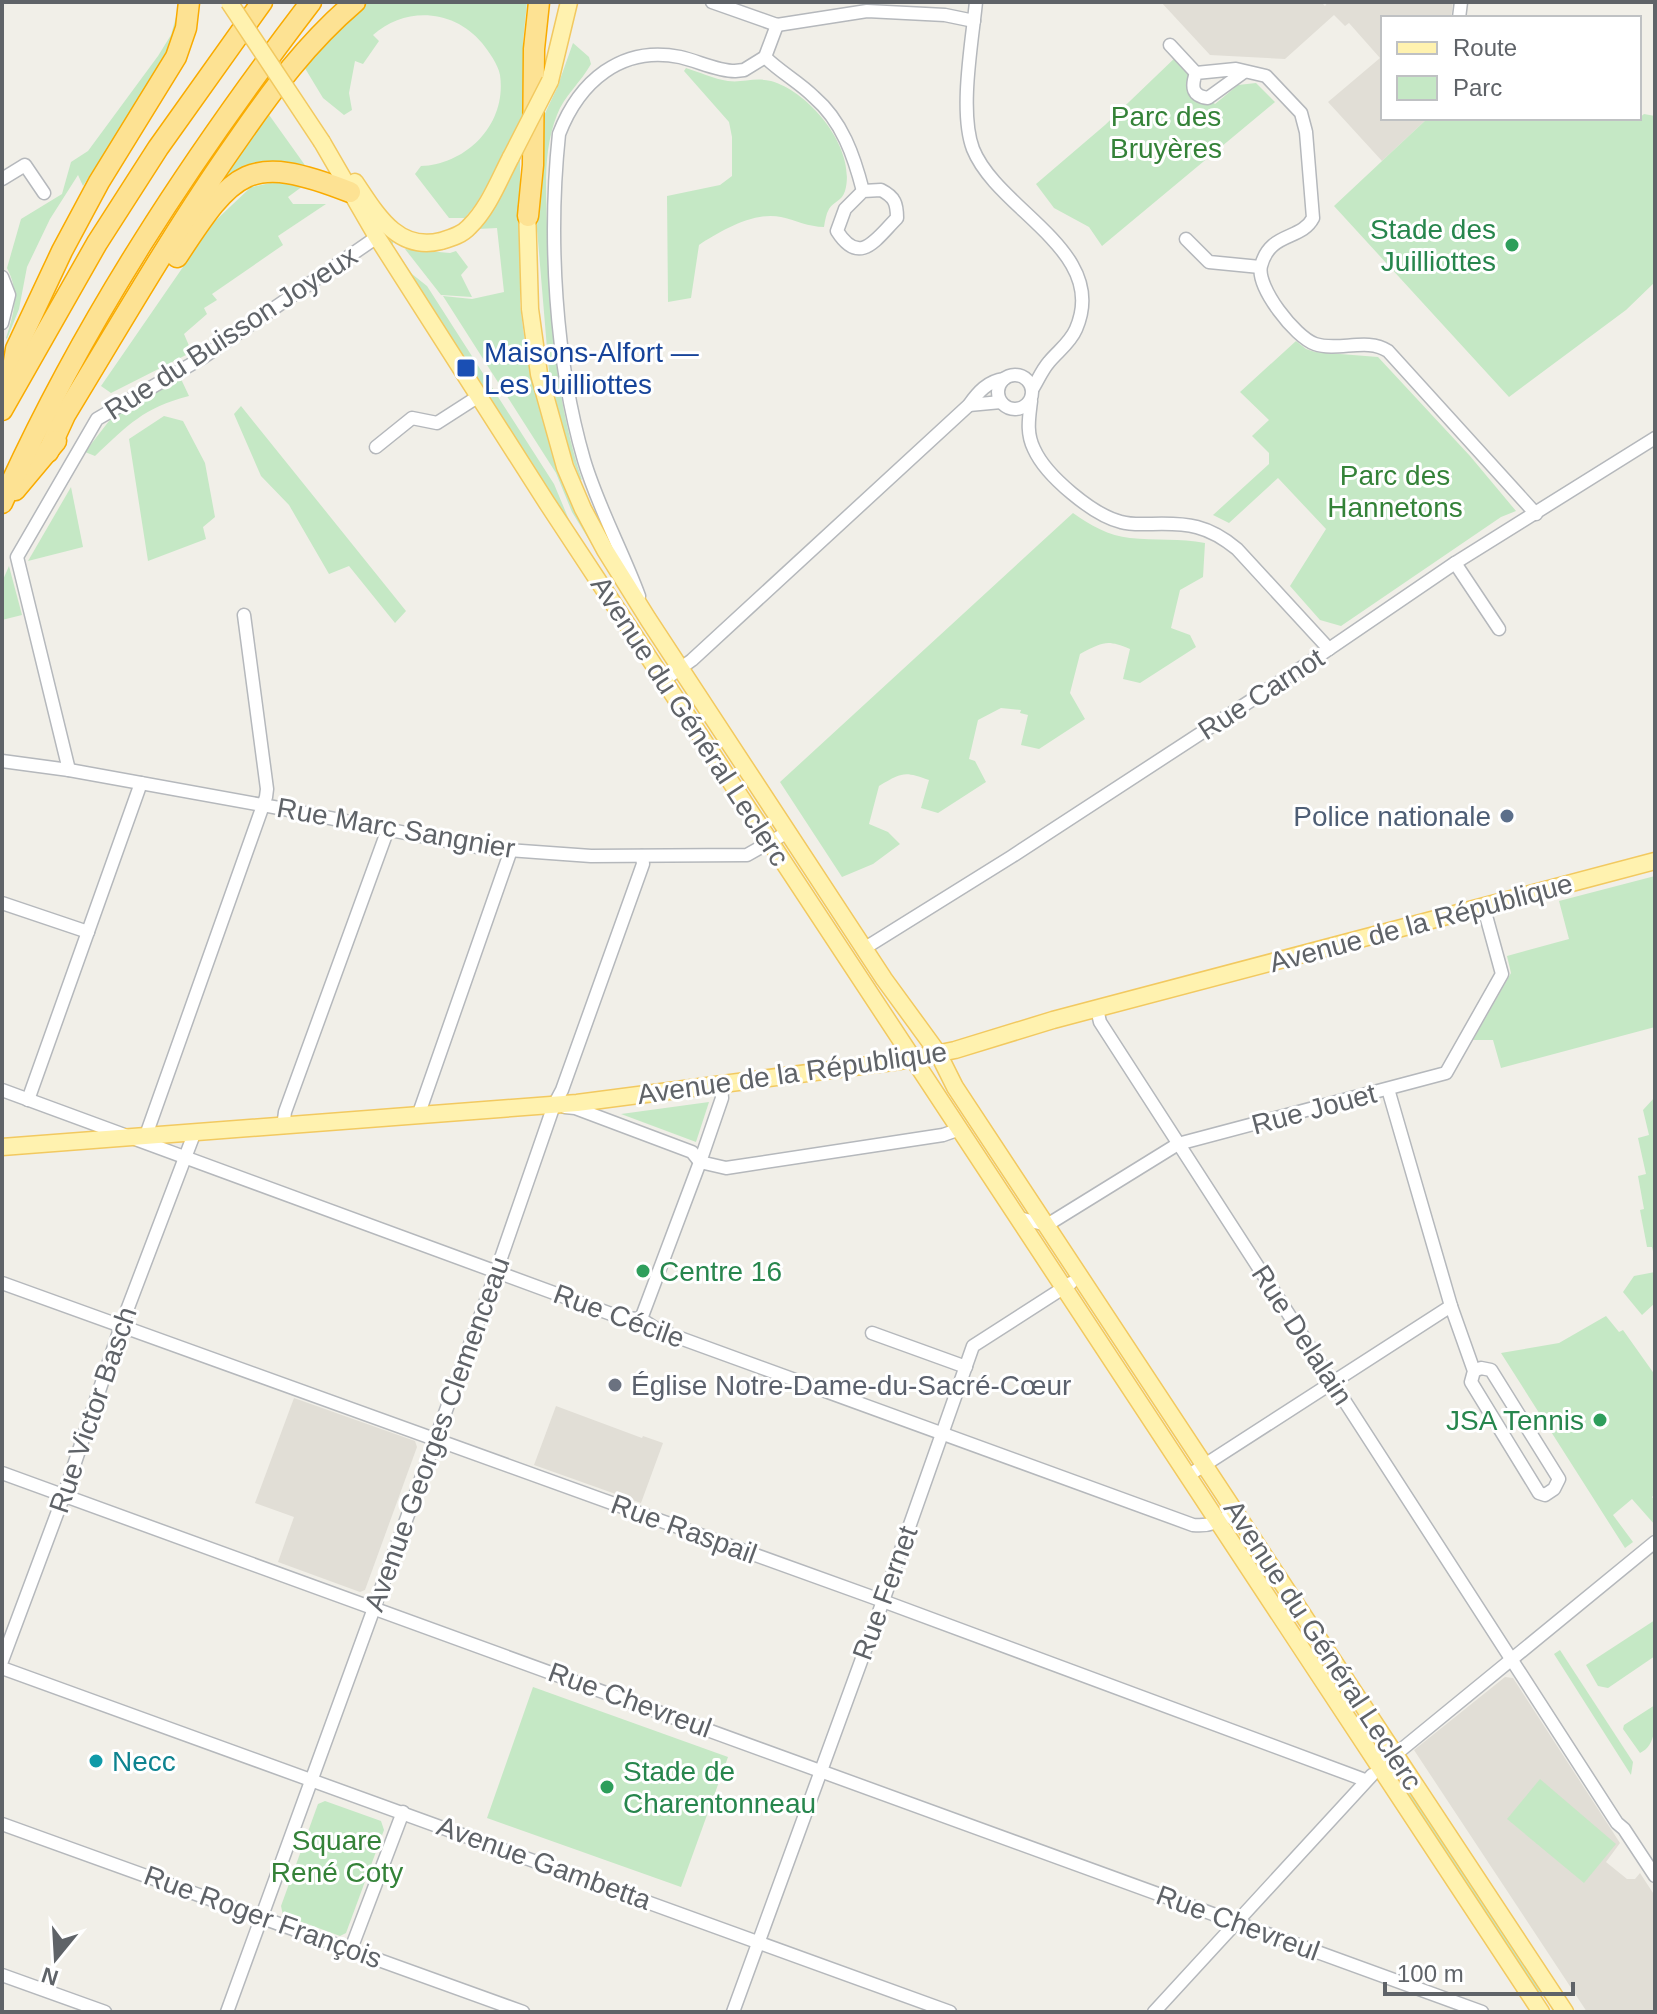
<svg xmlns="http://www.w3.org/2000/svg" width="1657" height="2014" font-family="Helvetica,sans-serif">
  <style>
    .education { fill: #e1ded6 }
    .green { fill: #c5e8c5 }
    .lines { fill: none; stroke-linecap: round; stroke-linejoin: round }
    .minor-casing { stroke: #b5b8bc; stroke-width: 15 }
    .major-casing { stroke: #f2c960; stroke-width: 19 }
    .highway-casing { stroke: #f9ab00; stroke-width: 23 }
    .minor { stroke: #fff; stroke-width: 12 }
    .major { stroke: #fff2af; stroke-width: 16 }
    .highway { stroke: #fde293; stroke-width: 20 }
    .major-bridge-casing { stroke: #f2c960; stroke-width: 19; stroke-linecap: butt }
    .major-bridge { stroke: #fff2af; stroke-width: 16 }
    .leisure-dot { fill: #2e9e5b; stroke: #fff; stroke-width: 3 }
    .transit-dot { fill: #1a4fb4; stroke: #fff; stroke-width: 3 }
    .service-dot { fill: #5c6f8a; stroke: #fff; stroke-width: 3 }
    .worship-dot { fill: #6b7280; stroke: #fff; stroke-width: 3 }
    .culture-dot { fill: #0f9aa8; stroke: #fff; stroke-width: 3 }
    .labels { text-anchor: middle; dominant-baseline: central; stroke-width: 6; stroke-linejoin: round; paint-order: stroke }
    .park-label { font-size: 28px; fill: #348238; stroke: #fff }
    .leisure-label { font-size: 28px; fill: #27864d; stroke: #fff; text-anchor: end }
    .street-label { font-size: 28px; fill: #5f6368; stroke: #fff }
    .transit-label { font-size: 28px; fill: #164399; stroke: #fff; text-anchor: start }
    .service-label { font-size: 28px; fill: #4e5e75; stroke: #fff; text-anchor: end }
    .worship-label { font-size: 28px; fill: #5b616d; stroke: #fff; text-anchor: start }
    .culture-label { font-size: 28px; fill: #0d838f; stroke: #fff; text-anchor: start }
  </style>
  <rect width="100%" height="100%" fill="#f1efe8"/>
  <g class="education">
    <polygon points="1161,2 1321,2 1325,6 1328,2 1453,2 1451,18 1383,18 1383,118 1428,118 1382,161 1328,102 1380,58 1349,23 1345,26 1334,15 1285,59 1210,55"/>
    <polygon points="294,1398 415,1441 417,1447 365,1590 360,1592 278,1562 294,1517 255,1503"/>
    <polygon points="556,1406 642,1438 643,1436 663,1443 641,1503 534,1465"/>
    <polygon points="1505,1677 1513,1678 1620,1843 1606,1862 1627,1879 1635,1879 1640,1873 1655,1896 1655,2012 1587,2012 1414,1750"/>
  </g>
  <g class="green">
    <path d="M369 2H527L523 42V124L476 204 465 218H449L415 174 421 166C467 164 507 124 500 75 498 64 489 52 482 43 454 9 405 6 373 35L379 41 363 64 355 61 349 93 352 110 344 115 323 98 303 65 338 27Z"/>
    <path d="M178 10H183L167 56 83 186 78 175 50 219 27 267 19 309 7 339 6 338C14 313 20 293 7 268L21 219 62 194 71 162 88 151 158 56 171 35Z"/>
    <path d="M573 43 589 57 591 64C581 82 564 96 557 115 543 150 546 189 547 225 549 311 555 397 582 480L580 479 566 443 549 372 537 229 539 126 557 88Z"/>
    <polygon points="1179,54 1196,73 1192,84 1215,104 1238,85 1256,83 1275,102 1102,246 1089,227 1054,208 1036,184 1105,125"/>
    <path d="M686 68C699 72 714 79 728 81 743 83 754 77 771 81 810 92 857 149 845 191 842 201 834 201 829 209 826 214 825 221 824 227 809 227 795 220 781 217 755 211 720 231 699 245L691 298 668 302 667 196 720 185 732 176V137L729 122 684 71Z"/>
    <polygon points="267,112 307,168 213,193"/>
    <polygon points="1644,114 1655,116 1655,282 1626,310 1509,397 1334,206 1428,118 1639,118"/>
    <polygon points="520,158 520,305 526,350 545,428 560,475 594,548 572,512 556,473 443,296 472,299 504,292 497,228 478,229 478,226"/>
    <polygon points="280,181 303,186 288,197 293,204 326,204 278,236 283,245 212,294 217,300 204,308 207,314 184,334 190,348 188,354 111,393 101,386 214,222 251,187"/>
    <polygon points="393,238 393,246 412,274 427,286 554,484 572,527 389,242"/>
    <polygon points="405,249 450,253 456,251 468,267 461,275 472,297 441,295"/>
    <polygon points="1296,341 1306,349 1315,352 1378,357 1470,456 1516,511 1501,517 1341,626 1320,620 1290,586 1326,529 1278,478 1229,523 1213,515 1269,464 1269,453 1252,436 1269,420 1240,392"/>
    <path d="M181 379 189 396C143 408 128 425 95 456L85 452 109 421 136 400Z"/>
    <polygon points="241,406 406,611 395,623 349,566 329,574 289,505 261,476 234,414"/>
    <polygon points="164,416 183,421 205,463 215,517 203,527 206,539 148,561 129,439"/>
    <polygon points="71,487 83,547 28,561"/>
    <path d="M1073 513C1090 525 1109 536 1130 538 1155 541 1180 538 1205 543L1203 577 1180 590 1171 628 1190 635 1196 647 1140 683 1123 679 1130 649C1107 640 1105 641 1080 654L1070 693 1085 719 1039 749 1021 745 1028 715 1020 713 1021 710 1001 708 978 720 969 759 975 761 986 782 938 813 921 808 929 780C905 772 904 771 879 786L869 824 888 832 900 844 873 864 842 877 780 782Z"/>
    <polygon points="9,566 22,615 2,620 2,582"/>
    <polygon points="1655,876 1655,1027 1501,1068 1493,1040 1473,1040 1511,973 1507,956 1569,939 1559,901"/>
    <polygon points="1655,1097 1655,1260 1652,1247 1647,1247 1640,1210 1644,1209 1638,1176 1646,1174 1638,1138 1649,1135 1643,1110"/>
    <polygon points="709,1102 696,1142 621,1114"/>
    <polygon points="1655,1272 1655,1303 1642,1315 1623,1292 1634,1276"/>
    <polygon points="1606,1316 1619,1332 1623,1330 1655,1375 1655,1494 1652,1497 1655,1501 1655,1525 1632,1499 1613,1515 1633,1542 1625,1548 1501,1353 1559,1343"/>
    <polygon points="1655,1620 1655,1656 1608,1688 1598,1686 1586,1665"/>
    <polygon points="1560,1650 1633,1762 1631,1775 1554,1654"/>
    <polygon points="533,1687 728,1757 681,1887 487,1818"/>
    <path d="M1655 1705C1655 1723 1657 1745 1640 1753L1623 1729 1624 1725Z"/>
    <polygon points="1540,1779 1616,1844 1584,1883 1507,1819"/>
    <polygon points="1412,1791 1541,1987 1539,1995 1406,1795"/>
    <polygon points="325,1801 381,1821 384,1830 346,1933 340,1936 283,1915 281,1906 318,1804"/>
  </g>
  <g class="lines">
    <g class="minor-casing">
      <g id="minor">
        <polyline points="712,2 777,25 867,11 945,15 974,21"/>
        <path d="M976 2C972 42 959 112 973 149 998 211 1110 251 1076 329 1070 343 1058 351 1049 362 1042 370 1038 380 1033 388"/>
        <polyline points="1459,18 1461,2"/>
        <path d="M777 25 765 57C780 72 799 82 814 97 842 121 854 156 863 191"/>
        <polyline points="1170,45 1196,73"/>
        <path d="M1244 72 1208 98C1192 96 1191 87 1196 73L1236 69 1266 76 1301 113 1306 132 1313 218C1301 241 1270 231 1261 266 1256 287 1295 337 1315 344 1338 352 1367 337 1388 351L1536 514"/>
        <polyline points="2,179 25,165 44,193"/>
        <path d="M881 190C895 197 897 204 897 218 876 239 860 267 837 231L845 209 863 191Z"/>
        <polyline points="1186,239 1209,262 1260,267"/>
        <polyline points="2,277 9,295 2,323"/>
        <circle cx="1015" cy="392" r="17"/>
        <path d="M1031 401C1029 418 1026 433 1034 449 1046 476 1093 515 1121 522 1131 525 1142 524 1152 524 1188 523 1208 525 1237 549L1329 649"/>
        <polyline points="969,405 1001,402"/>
        <polyline points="376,447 412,418 437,423 479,396"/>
        <polyline points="1455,563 1499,629"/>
        <path d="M639 596C622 550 598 507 584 460 555 360 548 238 559 134 579 82 621 45 680 57 698 61 717 71 735 71L744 70 765 57"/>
        <path d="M663 681 692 660 969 405C978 392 988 381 1004 379"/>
        <polyline points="2,761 69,770 279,808 482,848 591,856 747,855 788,832"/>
        <polyline points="69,770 17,557 97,419 202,358 377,237"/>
        <polyline points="2,903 88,932"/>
        <polyline points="865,948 1011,857 1307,664 1455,563 1655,438"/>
        <polyline points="1097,1009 1100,1022 1617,1823 1624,1829 1655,1876"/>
        <polyline points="1388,1089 1451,1306 1474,1371 1471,1382 1539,1493 1545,1495 1554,1489 1559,1479 1491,1370 1481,1368 1474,1371"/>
        <path d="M2 1090 622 1318 641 1319 658 1330 1193 1525C1210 1527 1221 1521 1235 1512"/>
        <polyline points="28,1100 141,783"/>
        <polyline points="565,1107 575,1108 692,1152 700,1162 726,1168 943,1135 960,1129"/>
        <polyline points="418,1116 511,850"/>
        <polyline points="283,1127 285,1112 388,829"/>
        <polyline points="145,1138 266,797 267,789 244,615"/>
        <polyline points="1019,1218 1047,1225 1178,1144 1446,1073 1502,974 1485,912 1487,904"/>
        <polyline points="2,1283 872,1597 1365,1780"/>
        <polyline points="641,1319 700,1162 722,1098 721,1085"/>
        <polyline points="872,1333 966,1367"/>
        <polyline points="2,1473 1482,2012"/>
        <polyline points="1189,1475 1451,1306"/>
        <polyline points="2,1661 64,1495 121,1326 194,1134"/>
        <polyline points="2,1668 950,2012"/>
        <polyline points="1396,1754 1655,1542"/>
        <polyline points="2,1824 523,2012"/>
        <polyline points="351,1949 403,1812"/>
        <polyline points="2,1975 105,2012"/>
        <polyline points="227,2012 492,1284 554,1105 562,1090 643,864 642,856"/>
        <polyline points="733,2012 883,1601 973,1346 1071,1283"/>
        <polyline points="1154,2012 1372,1775"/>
      </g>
    </g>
    <g class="major-casing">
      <g id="major">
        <polyline points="550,81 569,2"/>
        <polyline points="322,142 377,237 547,503 1541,2012"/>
        <path d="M355 182C376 213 397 252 441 241 451 238 462 235 469 227 488 209 499 180 511 157"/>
        <polyline points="527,207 530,309 539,374 565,467 583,509 605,550 648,619 884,979 938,1053 955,1087 1565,2012"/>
        <polyline points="2,1147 577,1103 900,1061 955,1050 1053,1020 1655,861"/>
      </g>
    </g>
    <g class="highway-casing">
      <g id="highway">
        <polyline points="528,216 533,165 534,49 539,2"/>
        <path d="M177 257C234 170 248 152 350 192"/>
        <polyline points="10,386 16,349 62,251 99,182 176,57 186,28 189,2"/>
        <polyline points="2,410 97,243 158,148 262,2"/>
        <path d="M48 452 65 415C121 323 175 229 237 141 272 90 308 42 355 2"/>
        <polyline points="15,490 56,441"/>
        <path d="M2 503C83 322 191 159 311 2"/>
      </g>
    </g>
    <use href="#minor" class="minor"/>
    <use href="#major" class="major"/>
    <use href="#highway" class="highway"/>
    <g class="major-bridge-casing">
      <g id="major-bridge">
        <polyline points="229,2 322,142"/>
        <polyline points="511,157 550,81"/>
      </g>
    </g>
    <use href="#major-bridge" class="major-bridge"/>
  </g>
  <g class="leisure-dot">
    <circle cx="1512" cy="245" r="8"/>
    <circle cx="643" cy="1271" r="8"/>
    <circle cx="1600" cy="1420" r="8"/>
    <circle cx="607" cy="1787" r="8"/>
  </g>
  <rect class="transit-dot" x="456" y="358" width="20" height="20" rx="4"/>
  <circle class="service-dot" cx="1507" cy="816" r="8"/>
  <circle class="worship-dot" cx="615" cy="1385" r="8"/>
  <circle class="culture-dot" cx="96" cy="1761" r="8"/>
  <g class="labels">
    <g class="park-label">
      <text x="1166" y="116">Parc des<tspan x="1166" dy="32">Bruyères</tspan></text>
      <text x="1395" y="475">Parc des<tspan x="1395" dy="32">Hannetons</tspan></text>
      <text x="337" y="1840">Square<tspan x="337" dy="32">René Coty</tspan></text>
    </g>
    <g class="leisure-label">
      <text x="1496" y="229">Stade des<tspan x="1496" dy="32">Juilliottes</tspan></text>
      <text x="659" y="1271" text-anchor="start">Centre 16</text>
      <text x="1584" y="1420">JSA Tennis</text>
      <text x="623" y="1771" text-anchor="start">Stade de<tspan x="623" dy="32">Charentonneau</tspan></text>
    </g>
    <g class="street-label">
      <text transform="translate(231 333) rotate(-33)">Rue du Buisson Joyeux</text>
      <text transform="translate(1261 694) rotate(-33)">Rue Carnot</text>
      <text transform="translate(690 721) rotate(57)">Avenue du Général Leclerc</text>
      <text transform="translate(396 828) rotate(10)">Rue Marc Sangnier</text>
      <text transform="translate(1421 923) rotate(-15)">Avenue de la République</text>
      <text transform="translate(792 1073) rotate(-8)">Avenue de la République</text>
      <text transform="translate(1314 1109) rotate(-15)">Rue Jouet</text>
      <text transform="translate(619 1316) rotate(20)">Rue Cécile</text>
      <text transform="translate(1302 1335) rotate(57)">Rue Delalain</text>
      <text transform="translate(93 1410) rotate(-71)">Rue Victor Basch</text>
      <text transform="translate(437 1434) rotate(-70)">Avenue Georges Clemenceau</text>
      <text transform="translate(684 1529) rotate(20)">Rue Raspail</text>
      <text transform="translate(885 1593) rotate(-70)">Rue Fernet</text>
      <text transform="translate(1323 1645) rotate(57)">Avenue du Général Leclerc</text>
      <text transform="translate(630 1700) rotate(20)">Rue Chevreul</text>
      <text transform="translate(544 1863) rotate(20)">Avenue Gambetta</text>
      <text transform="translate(263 1917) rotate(20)">Rue Roger François</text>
      <text transform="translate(1238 1923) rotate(20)">Rue Chevreul</text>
    </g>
    <g class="transit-label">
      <text x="484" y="352">Maisons-Alfort —<tspan x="484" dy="32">Les Juilliottes</tspan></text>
    </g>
    <g class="service-label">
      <text x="1491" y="816">Police nationale</text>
    </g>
    <g class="worship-label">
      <text x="631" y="1385">Église Notre-Dame-du-Sacré-Cœur</text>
    </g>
    <g class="culture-label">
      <text x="112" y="1761">Necc</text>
    </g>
  </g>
  <rect width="1657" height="2014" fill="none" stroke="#5f6368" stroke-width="8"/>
  <rect x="1381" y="16" width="260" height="104" fill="#ffffff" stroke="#bfc1c3" stroke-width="2"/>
  <rect x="1397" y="42" width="40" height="12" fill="#fff2af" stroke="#bfc1c3" stroke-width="2"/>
  <text x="1453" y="56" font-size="24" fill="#5f6368">Route</text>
  <rect x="1397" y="76" width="40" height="24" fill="#c5e8c5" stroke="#bfc1c3" stroke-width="2"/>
  <text x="1453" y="96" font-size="24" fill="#5f6368">Parc</text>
  <g transform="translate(56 1958) rotate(198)" stroke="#ffffff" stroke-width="6" paint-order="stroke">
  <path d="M0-6L14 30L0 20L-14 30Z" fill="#5f6368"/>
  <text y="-12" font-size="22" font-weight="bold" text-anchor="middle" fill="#5f6368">N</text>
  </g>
  <path d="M1385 1982v12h188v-12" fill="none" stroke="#5f6368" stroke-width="4"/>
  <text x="1397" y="1982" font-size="24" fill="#5f6368" stroke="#ffffff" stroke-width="6" paint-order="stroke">100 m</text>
</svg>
